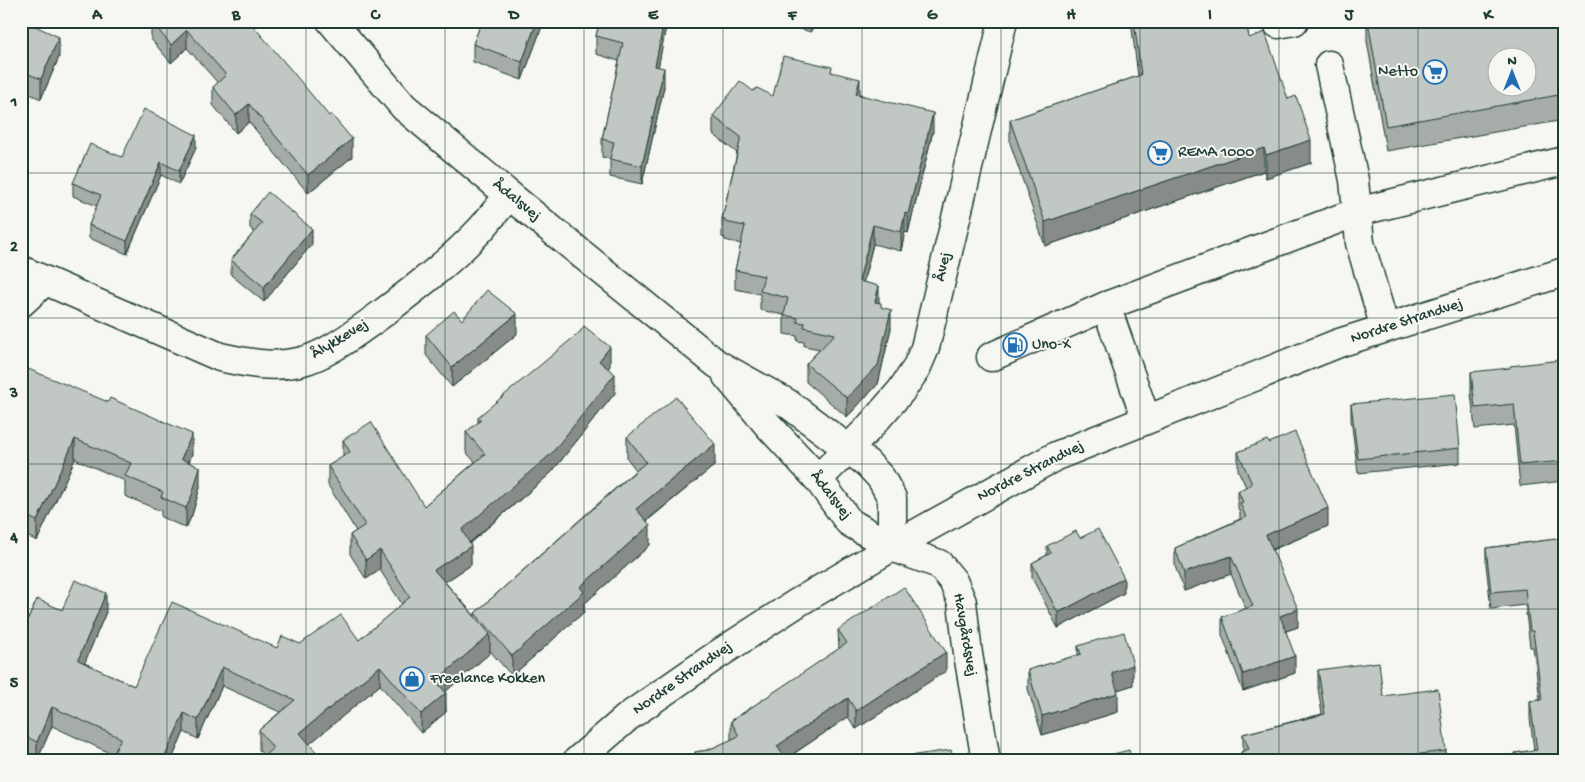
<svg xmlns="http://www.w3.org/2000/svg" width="1585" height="782" font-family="'Gochi Hand',sans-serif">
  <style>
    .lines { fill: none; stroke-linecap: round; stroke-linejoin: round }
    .minor-casing { stroke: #1f3d34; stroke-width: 31 }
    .minor { stroke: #f6f6f2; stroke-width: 28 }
    .wall { fill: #a6aca8; stroke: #1f3d34 }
    .shaded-wall { fill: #878c88; stroke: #1f3d34 }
    .building { fill: #c1c8c3; stroke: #1f3d34; fill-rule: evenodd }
    .grid { fill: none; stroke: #1f3d34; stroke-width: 1; stroke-opacity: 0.55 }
    .labels { text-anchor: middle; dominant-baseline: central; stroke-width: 4; stroke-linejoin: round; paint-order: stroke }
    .poi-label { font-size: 16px; fill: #1f3d34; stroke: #f6f6f2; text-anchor: start }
    .street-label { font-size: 16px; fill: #1f3d34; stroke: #f6f6f2 }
    .neatline { fill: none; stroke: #1f3d34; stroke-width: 2 }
    .grid-label { font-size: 16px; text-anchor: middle; font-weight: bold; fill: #1f3d34 }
  </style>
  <rect width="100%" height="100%" fill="#f6f6f2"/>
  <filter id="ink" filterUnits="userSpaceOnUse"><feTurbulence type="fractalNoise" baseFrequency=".02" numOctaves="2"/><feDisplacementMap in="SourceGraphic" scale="10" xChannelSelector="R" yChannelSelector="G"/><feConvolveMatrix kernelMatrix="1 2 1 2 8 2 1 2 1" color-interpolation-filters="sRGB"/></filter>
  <g filter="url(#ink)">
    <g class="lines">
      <g class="minor-casing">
        <g id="minor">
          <polyline points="331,21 404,107 509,195 717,364 787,403 867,463 881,478 892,498 892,547"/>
          <polyline points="1277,21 1278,24 1294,21"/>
          <polyline points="1329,65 1354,180 1360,243 1385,328"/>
          <path d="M21 270 220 357C247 363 272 368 299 362 324 357 354 334 375 319 412 291 450 262 482 228 491 217 500 206 509 195"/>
          <polyline points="21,303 45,281"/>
          <polyline points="1106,306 1146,419"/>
          <polyline points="991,357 1106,306 1357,212 1564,161"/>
          <polyline points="727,376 768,425 818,479 849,522 892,547 939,564 953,581 962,602 968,654 986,761"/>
          <polyline points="818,479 866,431 901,391 916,369 925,348 1003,21"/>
          <polyline points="577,761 629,716 714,657 797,603 892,547 1056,456 1339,343 1564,272"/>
        </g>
      </g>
      <use href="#minor" class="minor"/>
    </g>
    <g class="wall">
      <polygon points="21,21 59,57 41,99 21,90"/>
      <polygon points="151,21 249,21 352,157 308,193 249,122 236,133 213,105 213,87 218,83 187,48 171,63 151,39"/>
      <polygon points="482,21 544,21 522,80 473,62 473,44"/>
      <polygon points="600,21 667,21 658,67 664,87 642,184 610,177 610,159 602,157 602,139 619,61 596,54 596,36"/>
      <polygon points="771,21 814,21 811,32"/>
      <polygon points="1131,21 1246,21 1249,38 1288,99 1311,163 1266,178 1264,171 1045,246 1010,143 1010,120 1138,76"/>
      <polygon points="1367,21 1564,21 1564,120 1386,151 1367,41"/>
      <polygon points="832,72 860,94 933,131 908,233 905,232 901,251 873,244 863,282 879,302 891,328 878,384 847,417 806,382 806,364 820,349 804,346 804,342 797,341 797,336 784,334 784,315 760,310 760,294 735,289 735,270 741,244 725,240 725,238 722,237 722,219 737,153 713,134 713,116 773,96"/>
      <polygon points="196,148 179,184 161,175 127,254 89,238 89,225 97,206 73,196 73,183 122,157"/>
      <polygon points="250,214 312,244 264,302 231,275 231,260 254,232 250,228"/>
      <polygon points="462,320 517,334 452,387 426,355 426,335"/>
      <polygon points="21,366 192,454 189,462 200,487 192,515 186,528 161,517 161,511 125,496 125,481 75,459 37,541 21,533"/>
      <polygon points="610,366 608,368 615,393 551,473 470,543 471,565 445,582 475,616 475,613 636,470 627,458 627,437 715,465 647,521 650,545 584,604 584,612 512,676 490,651 490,653 445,692 446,712 421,733 380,685 309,744 264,756 259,750 259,730 280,712 222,686 198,739 184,732 171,761 114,761 114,755 52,726 37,761 21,754 21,634 62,610 106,612 84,663 134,686 277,648 300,644 359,640 402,604 380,570 366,579 350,554 350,535 356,531 328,485 328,466 343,457 343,440 424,506 475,462 466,452 466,432 478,423 478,417"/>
      <polygon points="1471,372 1564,385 1564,481 1520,486 1514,425 1475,429 1471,393"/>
      <polygon points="1351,404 1460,448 1460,463 1358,473 1351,419"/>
      <polygon points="1269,443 1328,526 1272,550 1298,627 1286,631 1295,673 1243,691 1222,635 1222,617 1246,609 1231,574 1184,591 1175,566 1175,548 1240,519 1240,513 1238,508 1238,491 1246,487 1238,470 1238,452"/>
      <polygon points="1080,538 1124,593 1058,628 1032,578 1032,563 1047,555 1047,546"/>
      <polygon points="1564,538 1564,761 1515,761 1515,753 1534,750 1530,718 1530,701 1540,700 1533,647 1530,647 1525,605 1491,609 1486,564 1486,548"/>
      <polygon points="838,630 946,671 856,729 848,717 786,759 787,761 685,761 695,756 695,752 708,750 731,740 731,721 839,649"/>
      <polygon points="1078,646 1133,685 1117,690 1118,712 1042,735 1028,689 1028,670 1078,655"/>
      <polygon points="1318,670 1383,696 1446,751 1446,761 1241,761 1241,752 1243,751 1243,734 1322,714 1318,688"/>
    </g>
    <g class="shaded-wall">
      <polygon points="537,21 544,21 522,80 522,62"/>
      <polygon points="664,21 667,21 655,85 655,66"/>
      <polygon points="811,21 814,21 811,32"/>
      <polygon points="187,30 187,48 171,63 171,45"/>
      <polygon points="59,37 59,57 41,99 41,79"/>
      <polygon points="664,68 664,87 642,184 642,166"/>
      <polygon points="860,79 860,98 856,94"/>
      <polygon points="249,104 249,122 236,133 236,115"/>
      <polygon points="933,113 933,131 908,233 908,214"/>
      <polygon points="196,135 196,148 179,184 179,171"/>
      <polygon points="352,139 352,157 308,193 308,175"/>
      <polygon points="1311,140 1311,163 1266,178 1266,155"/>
      <polygon points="1264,148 1264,171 1045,246 1045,222"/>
      <polygon points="161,162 161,175 127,254 127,241"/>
      <polygon points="905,213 905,232 901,251 901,232"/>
      <polygon points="873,225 873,244 859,300 859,281"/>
      <polygon points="312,229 312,244 264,302 264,287"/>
      <polygon points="879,286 879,305 875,302"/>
      <polygon points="891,310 891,328 878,384 847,417 847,398"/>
      <polygon points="517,314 517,334 452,387 452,367"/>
      <polygon points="610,347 610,366 599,380 599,361"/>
      <polygon points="615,374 615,393 551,473 462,549 462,530"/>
      <polygon points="192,434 192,454 181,479 181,459"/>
      <polygon points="75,439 75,459 37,541 37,521"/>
      <polygon points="715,444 715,465 636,529 636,509"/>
      <polygon points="200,467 200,487 192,515 186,528 186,508"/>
      <polygon points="1328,508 1328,526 1266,552 1266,535"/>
      <polygon points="650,525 650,545 584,604 584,612 512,676 512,656 580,587"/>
      <polygon points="471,546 471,565 434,589 434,570"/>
      <polygon points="380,550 380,570 366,579 366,560"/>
      <polygon points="1231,556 1231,574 1184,591 1184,573"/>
      <polygon points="1124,578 1124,593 1058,628 1058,613"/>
      <polygon points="106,593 106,612 78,679 78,660"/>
      <polygon points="1298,609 1298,627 1280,633 1280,616"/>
      <polygon points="490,634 490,653 436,700 436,681"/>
      <polygon points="946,652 946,671 856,729 856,711"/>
      <polygon points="1295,656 1295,673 1243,691 1243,674"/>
      <polygon points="1133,665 1133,685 1112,692 1112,673"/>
      <polygon points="380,666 380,685 300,752 300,733"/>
      <polygon points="222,667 222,686 198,739 198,720"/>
      <polygon points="446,693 446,712 421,733 421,714"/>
      <polygon points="1118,693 1118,712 1042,735 1042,716"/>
      <polygon points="848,698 848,717 784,760 777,746"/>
      <polygon points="52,707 52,726 37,761 37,742"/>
      <polygon points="184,713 184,732 171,761 163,761"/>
    </g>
    <g class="building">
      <polygon points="21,21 24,21 59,37 41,79 21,71"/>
      <polygon points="151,21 249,21 292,71 329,116 331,114 352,139 308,175 249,104 236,115 213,87 226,75 187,30 171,45"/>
      <polygon points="482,21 537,21 522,62 473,44"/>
      <polygon points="600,21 664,21 655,66 664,68 642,166 610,159 614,142 602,139 623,43 596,36"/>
      <polygon points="1134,21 1246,21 1249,38 1265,32 1288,99 1296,96 1311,140 1266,155 1264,148 1045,222 1010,120 1141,75"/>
      <path d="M1368 21H1564V94L1386 126ZM1498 58H1528V88H1498Z"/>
      <polygon points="783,56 832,67 831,72 860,79 856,94 933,113 908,214 905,213 901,232 873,225 859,281 879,286 875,302 881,303 881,307 891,310 878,365 847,398 806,364 835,334 804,327 805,323 797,322 798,318 784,315 788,298 760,291 764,276 735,270 745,226 725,222 725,219 722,219 741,137 713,116 740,81 753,91 757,88 773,96"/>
      <polygon points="144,109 196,135 179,171 161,162 127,241 89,225 101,195 73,183 90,144 122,157"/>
      <polygon points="268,192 312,229 264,287 231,260 262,223 250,214"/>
      <polygon points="487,290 517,314 452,367 426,335 454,311 462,320"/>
      <polygon points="584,326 610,347 599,361 615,374 551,454 462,530 471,546 434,570 490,634 436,681 446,693 421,714 380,666 300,733 324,761 258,761 273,748 259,730 295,700 222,667 198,720 184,713 163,761 131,761 114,753 121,738 52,707 37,742 21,734 21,634 37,599 62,610 75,580 106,593 78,660 134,686 172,602 277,648 282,636 300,644 341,615 359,640 410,597 380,550 366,560 350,535 365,525 328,466 350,452 343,440 371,422 424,506 485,454 466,432 481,420 478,417 580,332"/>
      <polygon points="1561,360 1564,385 1564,461 1520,465 1514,404 1475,408 1471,372 1510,368 1510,366"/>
      <polygon points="21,366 108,402 110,398 192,434 181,459 200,467 192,495 186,508 161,497 163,492 125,476 131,463 75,439 37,521 21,513"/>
      <polygon points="1455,394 1460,448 1358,459 1351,404"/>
      <polygon points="676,397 715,444 636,509 650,525 580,587 584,592 512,656 475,613 646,462 627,437"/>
      <polygon points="1295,432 1328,508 1266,535 1298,609 1280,616 1295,656 1243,674 1222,617 1253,606 1231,556 1184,573 1175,548 1246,517 1240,503 1243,502 1238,491 1252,484 1238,452 1267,440 1269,443"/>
      <polygon points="1098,529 1124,578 1058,613 1032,563 1051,553 1047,546 1076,531 1080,538"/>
      <polygon points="1564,538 1564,761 1517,761 1515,753 1537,750 1530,701 1542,700 1533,631 1530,631 1525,589 1491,592 1486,548"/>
      <polygon points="904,587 946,652 856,711 848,698 777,746 787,761 784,761 784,759 777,761 685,761 696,756 695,752 708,750 739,736 731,721 847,643 838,630"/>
      <polygon points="1124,632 1133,665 1112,673 1118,693 1042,716 1028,670 1081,654 1078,646"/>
      <polygon points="1379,662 1383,696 1438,689 1446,751 1357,761 1243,761 1241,752 1249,749 1243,734 1325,714 1318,670"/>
      <polygon points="951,750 954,761 873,761"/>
      <polygon points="1129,750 1132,761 1087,761"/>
    </g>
  </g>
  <path class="grid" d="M167 21V761M306 21V761M445 21V761M584 21V761M723 21V761M862 21V761M1001 21V761M1140 21V761M1279 21V761M1418 21V761M21 173H1564M21 318H1564M21 464H1564M21 609H1564"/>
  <defs>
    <g id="supermarket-ring" transform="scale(1.25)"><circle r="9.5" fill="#f6f6f2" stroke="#1f6fb2" stroke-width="1.5"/><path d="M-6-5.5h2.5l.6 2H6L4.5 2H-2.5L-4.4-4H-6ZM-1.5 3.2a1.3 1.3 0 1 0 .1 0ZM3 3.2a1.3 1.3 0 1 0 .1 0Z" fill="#1f6fb2"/></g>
    <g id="fuel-ring" transform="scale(1.25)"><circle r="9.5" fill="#f6f6f2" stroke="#1f6fb2" stroke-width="1.5"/><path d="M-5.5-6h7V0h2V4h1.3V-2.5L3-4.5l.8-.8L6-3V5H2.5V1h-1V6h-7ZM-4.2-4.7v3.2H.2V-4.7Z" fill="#1f6fb2"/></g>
    <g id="shop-ring" transform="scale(1.25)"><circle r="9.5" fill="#f6f6f2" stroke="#1f6fb2" stroke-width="1.5"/><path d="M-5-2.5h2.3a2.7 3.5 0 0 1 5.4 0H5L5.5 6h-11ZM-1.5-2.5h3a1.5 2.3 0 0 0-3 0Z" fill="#1f6fb2"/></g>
  </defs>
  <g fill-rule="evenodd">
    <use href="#supermarket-ring" x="1435" y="72"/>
    <use href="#supermarket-ring" x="1160" y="153"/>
    <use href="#fuel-ring" x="1015" y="345"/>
    <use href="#shop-ring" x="412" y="679"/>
  </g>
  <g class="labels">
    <g class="poi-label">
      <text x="1418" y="72" text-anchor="end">Netto</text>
      <text x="1178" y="153">REMA 1000</text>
      <text x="1032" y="345">Uno-X</text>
      <text x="430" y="679">Freelance Kokken</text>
    </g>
    <g class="street-label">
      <text transform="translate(516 201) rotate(39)">Ådalsvej</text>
      <text transform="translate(944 267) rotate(-77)">Åvej</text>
      <text transform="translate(1407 322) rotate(-18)">Nordre Strandvej</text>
      <text transform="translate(340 340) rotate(-31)">Ålykkevej</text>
      <text transform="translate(1031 472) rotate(-27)">Nordre Strandvej</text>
      <text transform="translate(830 496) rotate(52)">Ådalsvej</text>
      <text transform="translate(964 635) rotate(80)">Havgårdsvej</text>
      <text transform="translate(683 679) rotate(-35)">Nordre Strandvej</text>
    </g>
  </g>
  <rect width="1585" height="782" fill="none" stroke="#f6f6f2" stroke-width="55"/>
  <g transform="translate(1512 72)"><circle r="24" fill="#f6f6f2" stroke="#a0aca6"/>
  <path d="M0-4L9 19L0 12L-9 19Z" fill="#1f6fb2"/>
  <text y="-8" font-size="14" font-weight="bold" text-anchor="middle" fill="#1f3d34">N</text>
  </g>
  <rect x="28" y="28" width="1530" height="726" class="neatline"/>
  <g class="grid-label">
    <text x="97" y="19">A</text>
    <text x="236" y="19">B</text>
    <text x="375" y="19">C</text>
    <text x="514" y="19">D</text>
    <text x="653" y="19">E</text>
    <text x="792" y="19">F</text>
    <text x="932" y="19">G</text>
    <text x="1071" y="19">H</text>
    <text x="1210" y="19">I</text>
    <text x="1349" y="19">J</text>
    <text x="1488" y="19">K</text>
    <text x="14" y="106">1</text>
    <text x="14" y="251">2</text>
    <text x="14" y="397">3</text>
    <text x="14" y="542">4</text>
    <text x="14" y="687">5</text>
  </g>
</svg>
